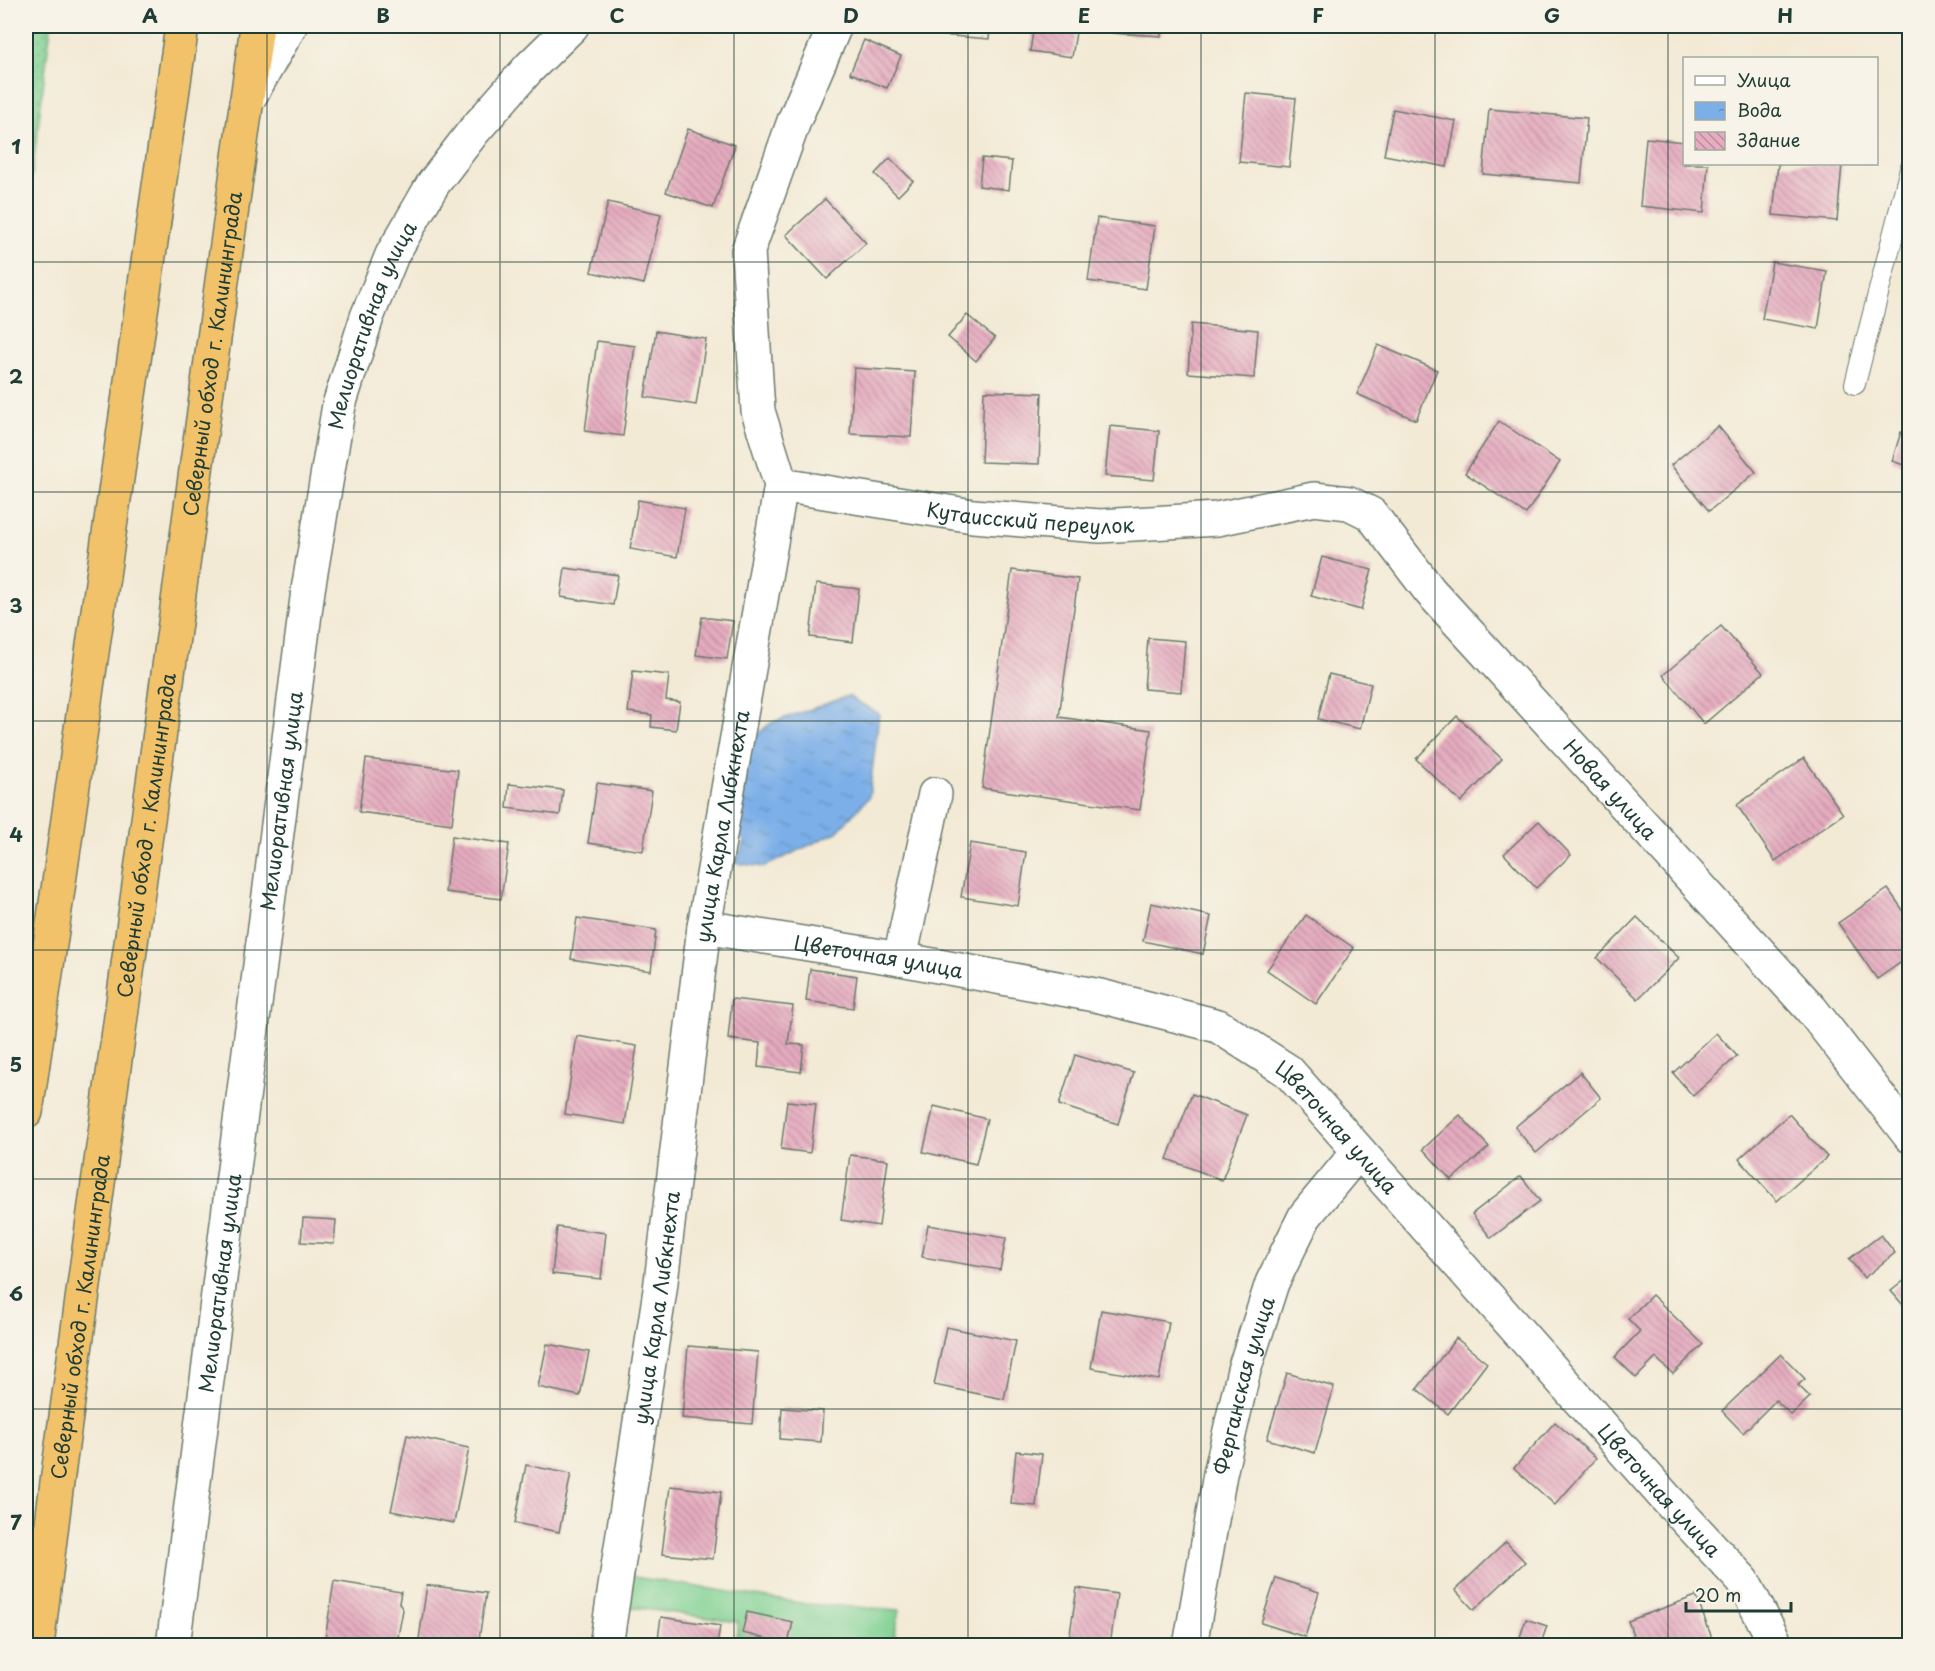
<svg xmlns="http://www.w3.org/2000/svg" width="1935" height="1671" font-family="'Playpen Sans',sans-serif">
  <style>
    .grass { fill: url(#grass-dots); stroke: #508764; stroke-width: 1.5 }
    .garden { fill: #80d193; stroke: #508764; stroke-width: 1.5 }
    .water { fill: url(#water-ripples); stroke: #4e768e; stroke-width: 1.5 }
    .building { fill: url(#building-back-hatch) }
    .lines { fill: none; stroke-linecap: round; stroke-linejoin: round }
    .lane-casing { stroke: #697a6c; stroke-width: 22 }
    .street-casing { stroke: #697a6c; stroke-width: 36 }
    .highway-casing { stroke: #697a6c; stroke-width: 36 }
    .lane { stroke: #fff; stroke-width: 20 }
    .street { stroke: #fff; stroke-width: 33 }
    .highway { stroke: #f2c26a; stroke-width: 33 }
    .grid { fill: none; stroke: #1f3d34; stroke-width: 1.5; stroke-opacity: 0.55 }
    .labels { text-anchor: middle; dominant-baseline: central; stroke-width: 5; stroke-linejoin: round; paint-order: stroke }
    .street-label { font-size: 20px; fill: #1f3d34; stroke: #f7f3e8 }
    .neatline { fill: none; stroke: #1f3d34; stroke-width: 2 }
    .grid-label { font-size: 20px; text-anchor: middle; font-weight: bold; fill: #1f3d34 }
  </style>
  <defs>
    <pattern id="grass-dots" width="8" height="8" patternUnits="userSpaceOnUse" patternTransform="scale(1.5)"><rect width="8" height="8" fill="#80d193"/><path d="M2 2h.1M6 6h.1" fill="none" stroke="#68ab79" stroke-width="1.8" stroke-linecap="round"/></pattern>
    <pattern id="water-ripples" width="26" height="14" patternUnits="userSpaceOnUse" patternTransform="scale(1.5)"><rect width="26" height="14" fill="#7cafe8"/><path d="M2 4q2-2 4 0t4 0M15 11q2-2 4 0t4 0" fill="none" stroke="#6590bd"/></pattern>
    <pattern id="building-back-hatch" width="6" height="6" patternUnits="userSpaceOnUse" patternTransform="scale(1.5)"><rect width="6" height="6" fill="#e6acc0"/><path d="M-1 5l2 2M0 0l6 6M5-1l2 2" fill="none" stroke="#ba8d9d"/></pattern>
  </defs>
  <rect width="100%" height="100%" fill="#f7f3e8"/>
  <filter id="ink" filterUnits="userSpaceOnUse"><feTurbulence type="fractalNoise" baseFrequency=".0167" numOctaves="2"/><feDisplacementMap in="SourceGraphic" scale="12" xChannelSelector="R" yChannelSelector="G"/><feConvolveMatrix kernelMatrix="1 2 1 2 8 2 1 2 1" color-interpolation-filters="sRGB"/></filter>
  <filter id="wash" filterUnits="userSpaceOnUse"><feTurbulence type="fractalNoise" baseFrequency=".008" numOctaves="4" result="noise"/><feDisplacementMap in="SourceGraphic" scale="24" xChannelSelector="R" yChannelSelector="G"/><feGaussianBlur stdDeviation="1.35" result="paint"/><feColorMatrix in="noise" values="0 0 0 0 0 0 0 0 0 0 0 0 0 0 0 0 0 1.4 0 .05"/><feComposite in="paint" operator="in"/></filter>
  <g filter="url(#wash)">
    <rect width="100%" height="100%" fill="#f3ead5"/>
    <polygon class="grass" points="26,26 51,26 26,219"/>
    <polygon class="garden" points="628,1576 807,1604 900,1610 892,1645 735,1646 738,1622 625,1606"/>
    <polygon class="water" points="848,696 879,714 869,797 837,832 764,867 735,863 745,842 728,820 741,748 771,723"/>
    <g id="blocks">
      <g class="building">
        <polygon points="941,26 990,26 989,39 940,35"/>
        <polygon points="1034,26 1077,26 1072,57 1030,51"/>
        <polygon points="1113,26 1162,26 1161,36 1112,33"/>
        <polygon points="864,40 901,56 887,88 850,73"/>
        <polygon points="1246,93 1296,98 1289,167 1239,162"/>
        <polygon points="1393,109 1456,121 1447,167 1384,155"/>
        <polygon points="1489,109 1587,118 1581,183 1483,174"/>
        <polygon points="688,129 735,145 713,208 666,192"/>
        <polygon points="1646,138 1684,142 1684,164 1708,164 1704,213 1640,206"/>
        <polygon points="890,158 913,181 898,196 875,174"/>
        <polygon points="982,158 1012,161 1009,190 979,186"/>
        <polygon points="1778,164 1842,164 1837,221 1773,215"/>
        <polygon points="825,199 866,243 827,279 786,235"/>
        <polygon points="608,202 661,214 644,284 591,272"/>
        <polygon points="1097,218 1155,226 1146,289 1088,281"/>
        <polygon points="1772,262 1827,271 1818,329 1762,319"/>
        <polygon points="967,315 995,338 976,361 948,337"/>
        <polygon points="1191,324 1258,330 1254,378 1188,373"/>
        <polygon points="656,331 706,339 696,405 645,397"/>
        <polygon points="597,341 635,346 623,436 585,431"/>
        <polygon points="1378,345 1437,370 1416,420 1357,394"/>
        <polygon points="854,368 915,372 911,437 850,434"/>
        <polygon points="984,391 1042,393 1039,464 981,462"/>
        <polygon points="1499,421 1560,462 1526,514 1465,473"/>
        <polygon points="1110,426 1159,431 1154,480 1105,476"/>
        <polygon points="1718,426 1756,472 1709,511 1671,465"/>
        <polygon points="1901,432 1910,435 1910,467 1892,461"/>
        <polygon points="638,500 685,508 677,557 630,549"/>
        <polygon points="1322,557 1372,570 1361,610 1311,596"/>
        <polygon points="565,568 618,575 613,605 561,597"/>
        <polygon points="1012,570 1078,579 1059,717 1151,730 1140,810 982,788"/>
        <polygon points="816,584 859,589 853,642 810,637"/>
        <polygon points="702,617 733,621 727,659 696,655"/>
        <polygon points="1721,626 1763,673 1704,724 1663,675"/>
        <polygon points="1148,638 1185,641 1181,692 1144,689"/>
        <polygon points="633,671 669,675 666,700 680,702 676,730 651,727 652,715 628,712"/>
        <polygon points="1329,674 1371,684 1360,729 1318,719"/>
        <polygon points="1457,716 1502,759 1461,802 1416,759"/>
        <polygon points="1804,758 1843,814 1775,861 1737,805"/>
        <polygon points="366,759 458,770 452,824 359,812"/>
        <polygon points="597,783 652,791 643,851 588,843"/>
        <polygon points="509,784 563,790 560,815 507,808"/>
        <polygon points="1539,821 1571,855 1536,888 1504,854"/>
        <polygon points="452,836 509,844 501,899 445,892"/>
        <polygon points="970,843 1026,852 1018,906 961,897"/>
        <polygon points="1888,889 1910,920 1910,956 1877,979 1838,923"/>
        <polygon points="1151,903 1211,916 1203,954 1143,941"/>
        <polygon points="1306,915 1354,948 1316,1004 1267,970"/>
        <polygon points="1637,917 1679,958 1638,999 1597,958"/>
        <polygon points="577,918 656,930 651,971 571,959"/>
        <polygon points="810,969 857,976 853,1008 806,1001"/>
        <polygon points="732,999 793,1006 788,1044 804,1045 801,1072 758,1067 760,1043 728,1039"/>
        <polygon points="1716,1033 1737,1056 1693,1096 1673,1073"/>
        <polygon points="577,1036 637,1046 625,1124 565,1114"/>
        <polygon points="1075,1055 1134,1073 1118,1124 1059,1105"/>
        <polygon points="1580,1072 1601,1098 1536,1153 1515,1127"/>
        <polygon points="1192,1094 1247,1115 1222,1180 1167,1159"/>
        <polygon points="787,1101 816,1104 810,1153 781,1149"/>
        <polygon points="934,1106 987,1119 976,1164 923,1152"/>
        <polygon points="1789,1114 1827,1157 1777,1201 1739,1159"/>
        <polygon points="1460,1115 1489,1147 1451,1180 1423,1149"/>
        <polygon points="850,1155 888,1160 879,1226 841,1220"/>
        <polygon points="1521,1176 1540,1201 1491,1238 1472,1214"/>
        <polygon points="303,1218 336,1220 334,1244 301,1242"/>
        <polygon points="928,1225 1006,1238 1000,1270 922,1257"/>
        <polygon points="557,1227 606,1233 601,1279 552,1274"/>
        <polygon points="1881,1235 1895,1253 1864,1278 1849,1259"/>
        <polygon points="1910,1276 1910,1313 1891,1291"/>
        <polygon points="1652,1295 1703,1344 1673,1374 1656,1358 1636,1378 1615,1357 1640,1331 1628,1319"/>
        <polygon points="1101,1310 1169,1322 1159,1380 1091,1368"/>
        <polygon points="946,1327 1016,1341 1004,1399 934,1385"/>
        <polygon points="1456,1338 1487,1363 1448,1414 1417,1389"/>
        <polygon points="547,1344 589,1352 580,1396 538,1387"/>
        <polygon points="688,1346 758,1352 752,1424 682,1418"/>
        <polygon points="1781,1354 1805,1379 1798,1385 1810,1397 1791,1415 1776,1400 1743,1433 1722,1411"/>
        <polygon points="1287,1373 1334,1387 1315,1453 1267,1439"/>
        <polygon points="782,1408 823,1411 821,1442 780,1439"/>
        <polygon points="1555,1422 1596,1458 1555,1505 1514,1468"/>
        <polygon points="407,1435 469,1448 454,1523 391,1511"/>
        <polygon points="1016,1451 1042,1454 1036,1506 1011,1504"/>
        <polygon points="526,1465 571,1474 559,1532 515,1523"/>
        <polygon points="670,1486 721,1492 713,1559 662,1554"/>
        <polygon points="1506,1542 1525,1562 1474,1610 1455,1590"/>
        <polygon points="1276,1578 1319,1592 1305,1637 1261,1623"/>
        <polygon points="334,1581 401,1592 399,1603 403,1610 397,1642 394,1646 324,1646"/>
        <polygon points="427,1585 486,1593 478,1646 418,1646"/>
        <polygon points="1077,1588 1117,1594 1110,1646 1068,1646"/>
        <polygon points="1696,1596 1715,1646 1637,1646 1628,1621"/>
        <polygon points="747,1612 793,1622 788,1644 742,1633"/>
        <polygon points="661,1617 720,1626 717,1646 657,1646"/>
        <polygon points="1526,1619 1547,1626 1540,1646 1517,1646"/>
      </g>
    </g>
  </g>
  <g filter="url(#ink)">
    <use href="#blocks" fill-opacity="0" stroke="#697a6c" stroke-width="1.5"/>
    <g class="lines">
      <g class="lane-casing">
        <polyline id="lane" points="1855,384 1910,169"/>
      </g>
      <g class="street-casing">
        <g id="street">
          <polyline points="246,103 290,26"/>
          <path id="s1" d="M781 485 973 516 1100 526 1217 519 1314 499 1349 503 1371 514 1430 591 1811 1009 1910 1136"/>
          <path id="s2" d="M704 927 900 959 1100 996 1218 1026 1288 1071 1664 1496 1743 1581 1773 1638 1772 1646"/>
          <polyline points="900,959 935,794"/>
          <path id="s3" d="M173 1646 308 590 339 405 367 317 392 255 433 184 473 132 529 68 572 26"/>
          <path id="s4" d="M606 1646 660 1290 704 927 781 485 758 411 748 251 794 121 835 26"/>
          <path id="s5" d="M1190 1646 1220 1474 1244 1370 1272 1283 1305 1216 1358 1152"/>
        </g>
      </g>
      <g class="highway-casing">
        <g id="highway">
          <polyline points="26,1112 182,26"/>
          <path id="s6" d="M37 1646 57 1482 257 26"/>
        </g>
      </g>
      <use href="#lane" class="lane"/>
      <use href="#street" class="street"/>
      <use href="#highway" class="highway"/>
    </g>
  </g>
  <path class="grid" d="M267 26V1646M500 26V1646M734 26V1646M968 26V1646M1201 26V1646M1435 26V1646M1668 26V1646M26 262H1910M26 492H1910M26 721H1910M26 950H1910M26 1179H1910M26 1409H1910"/>
  <g class="labels">
    <g class="street-label">
      <text stroke="none"><textPath href="#s3" startOffset="1338">Мелиоративная улица</textPath></text>
      <text stroke="none"><textPath href="#s6" startOffset="1304">Северный обход г. Калининграда</textPath></text>
      <text stroke="none"><textPath href="#s1" startOffset="252">Кутаисский переулок</textPath></text>
      <text stroke="none"><textPath href="#s1" startOffset="963">Новая улица</textPath></text>
      <text stroke="none"><textPath href="#s3" startOffset="852">Мелиоративная улица</textPath></text>
      <text stroke="none"><textPath href="#s4" startOffset="828">улица Карла Либкнехта</textPath></text>
      <text stroke="none"><textPath href="#s6" startOffset="818">Северный обход г. Калининграда</textPath></text>
      <text stroke="none"><textPath href="#s2" startOffset="177">Цветочная улица</textPath></text>
      <text stroke="none"><textPath href="#s2" startOffset="681">Цветочная улица</textPath></text>
      <text stroke="none"><textPath href="#s3" startOffset="366">Мелиоративная улица</textPath></text>
      <text stroke="none"><textPath href="#s4" startOffset="342">улица Карла Либкнехта</textPath></text>
      <text stroke="none"><textPath href="#s6" startOffset="332">Северный обход г. Калининграда</textPath></text>
      <text stroke="none"><textPath href="#s5" startOffset="266">Ферганская улица</textPath></text>
      <text stroke="none"><textPath href="#s2" startOffset="1167">Цветочная улица</textPath></text>
    </g>
  </g>
  <rect width="1935" height="1671" fill="none" stroke="#f7f3e8" stroke-width="66"/>
  <rect x="1683" y="57" width="195" height="108" fill="#f7f3e8" stroke="#a1aaa0" stroke-width="1.5"/>
  <rect x="1695" y="76" width="30" height="9" fill="#ffffff" stroke="#a1aaa0" stroke-width="1.5"/>
  <text x="1737" y="87" font-size="18" fill="#1f3d34">Улица</text>
  <rect x="1695" y="102" width="30" height="18" fill="url(#water-ripples)" stroke="#a1aaa0" stroke-width="1.5"/>
  <text x="1737" y="117" font-size="18" fill="#1f3d34">Вода</text>
  <rect x="1695" y="132" width="30" height="18" fill="url(#building-back-hatch)" stroke="#a1aaa0" stroke-width="1.5"/>
  <text x="1737" y="147" font-size="18" fill="#1f3d34">Здание</text>
  <path d="M1686 1602v9h105v-9" fill="none" stroke="#1f3d34" stroke-width="3"/>
  <text x="1695" y="1602" font-size="18" fill="#1f3d34" stroke="#f7f3e8" stroke-width="4.5" paint-order="stroke">20 m</text>
  <rect x="33" y="33" width="1869" height="1605" class="neatline"/>
  <g class="grid-label">
    <text x="150" y="23">A</text>
    <text x="383" y="23">B</text>
    <text x="617" y="23">C</text>
    <text x="851" y="23">D</text>
    <text x="1084" y="23">E</text>
    <text x="1318" y="23">F</text>
    <text x="1552" y="23">G</text>
    <text x="1785" y="23">H</text>
    <text x="16" y="154">1</text>
    <text x="16" y="384">2</text>
    <text x="16" y="613">3</text>
    <text x="16" y="842">4</text>
    <text x="16" y="1072">5</text>
    <text x="16" y="1301">6</text>
    <text x="16" y="1530">7</text>
  </g>
</svg>
